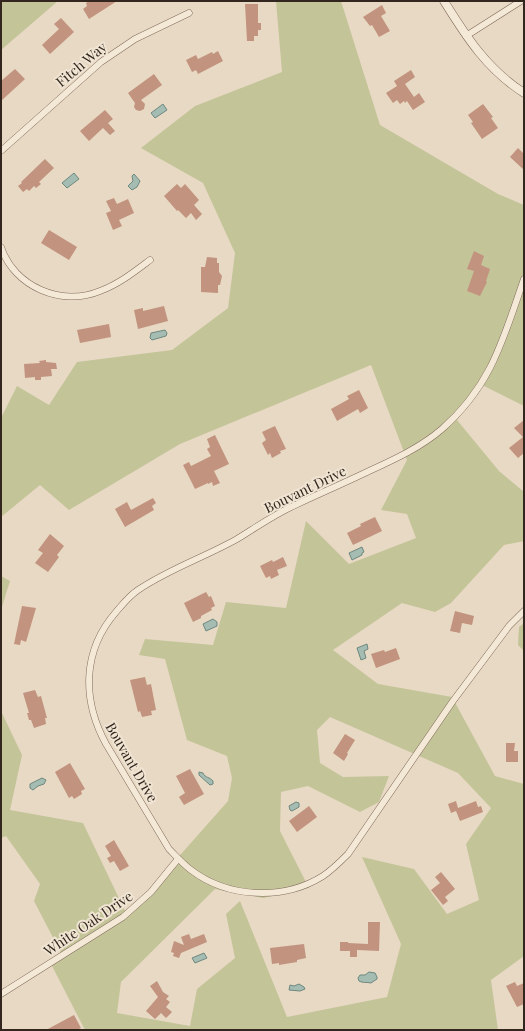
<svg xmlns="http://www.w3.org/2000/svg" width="525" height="1031" font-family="'Playfair Display',serif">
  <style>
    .green { fill: #c4c499; fill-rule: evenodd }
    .water { fill: #a5bcb3; stroke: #6d887f }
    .building { fill: #c2937e }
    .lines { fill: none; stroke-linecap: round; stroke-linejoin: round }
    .minor-casing { stroke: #806c5c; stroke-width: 7 }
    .tertiary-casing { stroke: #806c5c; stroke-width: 9 }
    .minor { stroke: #f4e8d6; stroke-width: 6 }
    .tertiary { stroke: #f4e8d6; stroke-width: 8 }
    .labels { text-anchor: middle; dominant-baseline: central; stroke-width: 4; stroke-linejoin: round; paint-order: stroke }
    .street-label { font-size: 14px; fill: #32261f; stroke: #f0e4d2 }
  </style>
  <rect width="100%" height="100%" fill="#e8d9c4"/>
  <g class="green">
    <polygon points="1,1 58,1 1,50"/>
    <path d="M276 1H341L380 125 498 194 524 205V406L482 385 457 420 499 471 524 492V541L504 545 451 603 435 612 402 603 333 650 378 684 452 697 495 776 524 784V956L491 980 498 1030H85L50 962 62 955 34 901 40 884 6 836 1 838V711L22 755 10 810 83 823 127 915 228 801 232 778 227 756 187 740 165 659 139 655 145 639 213 645 226 602 286 608 306 521 349 564 416 538 407 514 381 510 407 460 371 365 180 444 69 510 40 485 1 517V418L17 386 49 405 77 362 172 350 228 308 235 253 203 183 141 148 195 106 282 72ZM330 717 458 773 491 808 466 844 479 900 447 914 414 869 362 857 401 944 387 997 287 1017 240 901 226 914 235 958 197 989 190 1026 117 1013 121 982 215 889 263 898 309 888 280 831 281 792 308 786 360 812 379 802 389 776 343 777 320 763 317 730Z"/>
    <polygon points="1,576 10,581 1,610"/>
    <polygon points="524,623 524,651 518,645 519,627"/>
  </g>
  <g class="water">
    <polygon points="163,104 167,110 155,118 151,113"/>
    <polygon points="74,173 79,179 67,188 62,183"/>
    <polygon points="134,174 140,181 137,187 132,190 128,186 133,181 132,176"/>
    <polygon points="165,330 167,333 166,336 152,340 150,338 151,333"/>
    <polygon points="362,547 364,552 362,553 362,555 352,560 349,553"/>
    <polygon points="213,619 217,622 217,626 206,631 203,624"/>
    <polygon points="367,644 368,649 364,651 366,658 361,660 357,648"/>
    <path d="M199 772 203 773C205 778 210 777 213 781V784L210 785 199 775Z"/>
    <polygon points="42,778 46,780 44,784 38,786 33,790 30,788 30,784"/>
    <polygon points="296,802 299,803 299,807 292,811 290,810 289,806"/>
    <polygon points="204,953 207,958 195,963 192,958"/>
    <path d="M369 972 375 973 377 977V979L371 983C367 982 362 983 359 981L358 978 360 975H365Z"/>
    <polygon points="299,984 304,987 305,989 300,991 289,990 290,985 294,986"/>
  </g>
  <g class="building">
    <polygon points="89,1 117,1 89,19 83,9 87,6 86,3"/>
    <polygon points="245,4 258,4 258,23 261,23 261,30 258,30 258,36 254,36 254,41 247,41"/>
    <polygon points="382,5 386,13 381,16 390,31 379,37 372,25 370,26 363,17"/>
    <polygon points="61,18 74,32 50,54 42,45 59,29 54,24"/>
    <polygon points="218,51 223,61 198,74 196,70 192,72 186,60 196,55 198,59 212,52 213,54"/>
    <polygon points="15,69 25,79 1,101 1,81"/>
    <polygon points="411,70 415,77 405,84 414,97 419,93 425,102 413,110 407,101 405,103 404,101 400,104 397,100 393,103 386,93 397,86 394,81"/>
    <polygon points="154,74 162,85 141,100 145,104 144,109 140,111 136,110 134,107 135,103 128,93"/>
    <polygon points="483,104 493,117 491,118 498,128 482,139 471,123 473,122 468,115"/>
    <polygon points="105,110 113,119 108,123 115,131 110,135 103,128 89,141 80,131"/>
    <polygon points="518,148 524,154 524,170 510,157"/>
    <polygon points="45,159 54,168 39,182 41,184 36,188 34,186 29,191 27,189 23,192 18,186 22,183 21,182"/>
    <polygon points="177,184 181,188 185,184 199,200 194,205 202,214 196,220 191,213 186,218 178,210 177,211 164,196"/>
    <polygon points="114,198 117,204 128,199 134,213 119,220 122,226 113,230 106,213 111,211 106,201"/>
    <polygon points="49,230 77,247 69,260 41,243"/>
    <polygon points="474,251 484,256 481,265 490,269 486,281 487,282 480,296 467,291 474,271 467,269"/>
    <polygon points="207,257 217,258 217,263 219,263 219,272 222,276 220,285 218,285 218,293 201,292 201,267 205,267"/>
    <polygon points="164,306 168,321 138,329 134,310 143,308 143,311"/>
    <polygon points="109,324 111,337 80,343 77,330"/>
    <polygon points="46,360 46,362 56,363 57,369 51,369 52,376 41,377 41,380 35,380 35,377 25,378 24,364 40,363 39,361"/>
    <polygon points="359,390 368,408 360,413 358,409 337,421 331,409 349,399 347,396"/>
    <polygon points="524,420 524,453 518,458 509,448 523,437 514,428"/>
    <polygon points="275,426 286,449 280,451 281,453 272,458 270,453 268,455 262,443 266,440 262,432"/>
    <polygon points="215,435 229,464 214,471 220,483 213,486 212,482 208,484 208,483 195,489 183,465 189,462 191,466 211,456 207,449 210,447 207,439"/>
    <polygon points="153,498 156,503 152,506 154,510 125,527 115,509 127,502 131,510"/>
    <polygon points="375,517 382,531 353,545 347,533 361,526 360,524"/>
    <polygon points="50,534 64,546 57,555 59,557 48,572 35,563 43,553 38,550"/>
    <polygon points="283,557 287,566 277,570 279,575 271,579 270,576 266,578 260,566 272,560 273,562"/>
    <polygon points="206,592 209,597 211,596 215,606 211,608 212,610 201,616 201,618 193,622 184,603"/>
    <polygon points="22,606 36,608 26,642 21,640 20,645 14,644"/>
    <polygon points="455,611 474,616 472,625 462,623 460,633 450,631"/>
    <polygon points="396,648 400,659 376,668 371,654 384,650 385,652"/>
    <polygon points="145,677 147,685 151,684 156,710 151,711 152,715 142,717 140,711 138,712 130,680"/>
    <polygon points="35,690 38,697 41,696 47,718 45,718 46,724 34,728 31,720 29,720 27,713 29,713 23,693"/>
    <polygon points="345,734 355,740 347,753 348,754 344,761 333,753"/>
    <polygon points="506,743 515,743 514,751 518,751 518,762 506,762"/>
    <polygon points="70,763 85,789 81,791 82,794 74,799 72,796 69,798 55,772"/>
    <polygon points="190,769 204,794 184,805 179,797 185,793 176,776"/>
    <polygon points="456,801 458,808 476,801 478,807 481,806 483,812 460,821 456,811 451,813 448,804"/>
    <polygon points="309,806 317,817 297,832 289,821"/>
    <polygon points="114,840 129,866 120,871 114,861 110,863 107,858 111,856 105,846"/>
    <polygon points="441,872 455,889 445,897 448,901 443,905 431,890 440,883 435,877"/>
    <polygon points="368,922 380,922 379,951 357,950 357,957 350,957 350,951 340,951 340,942 348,942 348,943 368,944"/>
    <polygon points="189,934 191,939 204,934 207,942 181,953 179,958 173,956 174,953 171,952 174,941 184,945 181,937"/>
    <polygon points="304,944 306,958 297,960 297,962 279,965 279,963 272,964 270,948"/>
    <polygon points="157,981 163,992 169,996 166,999 170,1002 166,1007 172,1012 166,1018 161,1013 155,1019 146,1011 158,997 150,986"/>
    <polygon points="515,982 517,986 524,983 524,1004 517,1007 506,986"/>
    <polygon points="74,1015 81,1028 77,1030 46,1030"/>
  </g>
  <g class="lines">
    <g class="minor-casing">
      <g id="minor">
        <polyline points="466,36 521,1"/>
        <polyline points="1,151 101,62 135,39 189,13"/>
        <path d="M1 247C14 287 62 307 100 291 119 284 134 272 150 260"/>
        <path d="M524 279C503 339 492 385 442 429 420 448 393 460 367 472 342 484 316 495 291 507 272 516 255 528 237 539 205 557 169 569 138 590 129 596 123 604 116 612 82 651 82 700 106 744L169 849C176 856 183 864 191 870 228 898 283 901 323 876 332 870 340 862 348 854L453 701 509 626 524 611"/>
        <polyline points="1,994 123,917 151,892 178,859"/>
      </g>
    </g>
    <g class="tertiary-casing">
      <path id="tertiary" d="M444 1C467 38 487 69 524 93"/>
    </g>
    <use href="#minor" class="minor"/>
    <use href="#tertiary" class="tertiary"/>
  </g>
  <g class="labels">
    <g class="street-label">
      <text transform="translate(81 64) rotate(-40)">Fitch Way</text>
      <text transform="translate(305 489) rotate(-26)">Bouvant Drive</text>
      <text transform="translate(132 762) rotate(60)">Bouvant Drive</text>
      <text transform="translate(88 923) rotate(-34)">White Oak Drive</text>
    </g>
  </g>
  <rect width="525" height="1031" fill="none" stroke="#32261f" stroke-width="4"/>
</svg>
